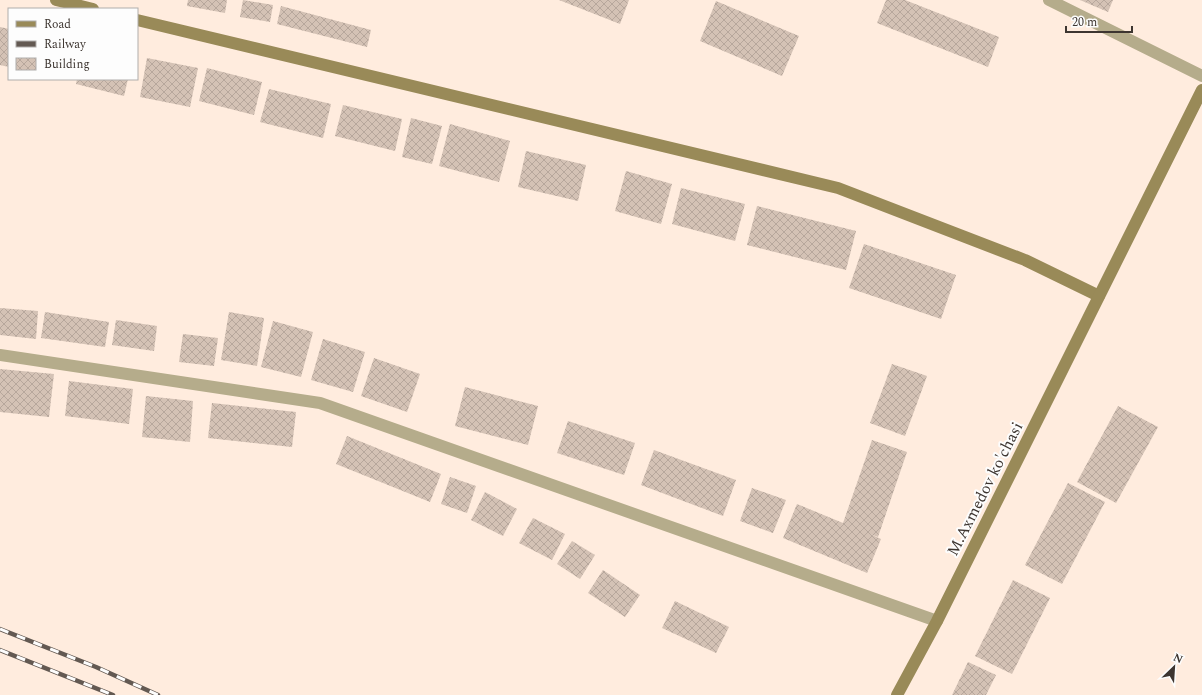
<svg xmlns="http://www.w3.org/2000/svg" width="1202" height="695" font-family="Spectral,serif">
  <style>
    .building { fill: url(#building-cross-hatch) }
    .lines { fill: none; stroke-linecap: round; stroke-linejoin: round }
    .street { stroke: #b5ac8b; stroke-width: 12 }
    .secondary { stroke: #998a58; stroke-width: 12 }
    .rail-casing { stroke: #635952; stroke-width: 4.5 }
    .rail { stroke: #fdfdfd; stroke-width: 3; stroke-dasharray: 9; stroke-linecap: butt }
    .labels { text-anchor: middle; dominant-baseline: central; stroke-width: 4; stroke-linejoin: round; paint-order: stroke }
    .street-label { font-size: 16px; fill: #3d3530; stroke: #fdfdfd }
  </style>
  <defs>
    <pattern id="building-cross-hatch" width="8" height="8" patternUnits="userSpaceOnUse"><rect width="8" height="8" fill="#d4c2b5"/><path d="M0 0l8 8M0 8l8-8" fill="none" stroke="#b7a79c"/></pattern>
  </defs>
  <rect width="100%" height="100%" fill="#ffecde"/>
  <g class="building">
    <polygon points="188,0 227,0 225,13 187,6"/>
    <polygon points="243,0 273,5 270,22 240,17"/>
    <polygon points="559,0 629,0 620,24"/>
    <polygon points="886,0 905,0 999,37 988,67 877,23"/>
    <polygon points="1080,0 1113,0 1108,12"/>
    <polygon points="716,1 799,36 782,76 700,41"/>
    <polygon points="281,6 371,30 367,47 277,24"/>
    <polygon points="0,27 9,29 9,67 0,65"/>
    <polygon points="147,58 198,68 190,107 140,97"/>
    <polygon points="207,68 262,82 254,115 199,101"/>
    <polygon points="77,79 128,79 124,96 76,84"/>
    <polygon points="269,89 331,104 323,138 260,122"/>
    <polygon points="343,105 402,119 395,151 335,136"/>
    <polygon points="411,118 442,126 432,164 402,157"/>
    <polygon points="450,124 510,141 499,182 439,166"/>
    <polygon points="526,151 586,165 578,201 518,187"/>
    <polygon points="626,171 672,184 661,224 615,211"/>
    <polygon points="681,188 745,204 735,241 672,224"/>
    <polygon points="757,206 856,231 846,270 747,245"/>
    <polygon points="864,244 956,275 941,319 849,288"/>
    <polygon points="0,308 38,311 36,339 0,335"/>
    <polygon points="45,312 109,322 105,347 41,338"/>
    <polygon points="229,312 264,318 257,366 221,360"/>
    <polygon points="116,320 157,326 154,351 112,345"/>
    <polygon points="273,321 313,332 301,377 261,367"/>
    <polygon points="183,334 218,338 214,366 179,362"/>
    <polygon points="323,339 365,352 353,392 311,380"/>
    <polygon points="374,358 420,374 407,412 361,396"/>
    <polygon points="892,364 927,376 905,436 870,423"/>
    <polygon points="0,369 54,374 49,417 0,412"/>
    <polygon points="69,381 133,389 129,424 65,416"/>
    <polygon points="465,387 538,406 528,445 455,426"/>
    <polygon points="146,396 193,401 190,442 142,437"/>
    <polygon points="212,403 296,412 292,447 208,438"/>
    <polygon points="1118,406 1158,427 1116,503 1077,482"/>
    <polygon points="568,421 635,443 624,475 557,453"/>
    <polygon points="347,436 441,474 430,502 336,464"/>
    <polygon points="872,440 907,452 878,537 870,534 881,539 867,573 783,538 797,504 843,523"/>
    <polygon points="654,450 736,480 723,516 641,485"/>
    <polygon points="450,477 476,486 467,513 441,504"/>
    <polygon points="1068,483 1105,502 1062,584 1025,565"/>
    <polygon points="752,488 786,500 773,533 740,521"/>
    <polygon points="485,492 517,509 503,536 471,520"/>
    <polygon points="533,518 565,534 552,560 519,543"/>
    <polygon points="572,541 595,555 580,579 557,564"/>
    <polygon points="603,570 640,595 625,617 588,593"/>
    <polygon points="1013,580 1050,598 1012,674 975,656"/>
    <polygon points="675,601 729,627 716,653 662,628"/>
    <polygon points="968,662 996,675 986,695 952,695"/>
  </g>
  <g class="lines">
    <g class="street">
      <polyline points="1049,0 1202,76"/>
      <polyline points="0,355 320,403 937,621"/>
    </g>
    <g class="secondary">
      <polyline points="56,0 93,9"/>
      <polyline points="137,20 838,188 1025,260 1099,296"/>
      <polyline points="897,695 937,621 1202,90"/>
    </g>
    <g class="rail-casing">
      <g id="rail">
        <polyline points="0,629 96,667 158,695"/>
        <polyline points="0,650 113,695"/>
      </g>
    </g>
    <use href="#rail" class="rail"/>
  </g>
  <g class="labels">
    <g class="street-label">
      <text transform="translate(985 489) rotate(-63)">M.Axmedov ko'chasi</text>
    </g>
  </g>
  <rect x="8" y="8" width="130" height="72" fill="#fdfdfd" stroke="#b0adab"/>
  <rect x="16" y="21" width="20" height="6" fill="#998a58" stroke="#b0adab"/>
  <text x="44" y="28" font-size="12" fill="#3d3530">Road</text>
  <rect x="16" y="41" width="20" height="6" fill="#635952" stroke="#b0adab"/>
  <text x="44" y="48" font-size="12" fill="#3d3530">Railway</text>
  <rect x="16" y="58" width="20" height="12" fill="url(#building-cross-hatch)" stroke="#b0adab"/>
  <text x="44" y="68" font-size="12" fill="#3d3530">Building</text>
  <g transform="translate(1174 667) rotate(25)" stroke="#fdfdfd" stroke-width="3" paint-order="stroke">
  <path d="M0-3L7 15L0 10L-7 15Z" fill="#3d3530"/>
  <text y="-6" font-size="11" font-weight="bold" text-anchor="middle" fill="#3d3530">N</text>
  </g>
  <path d="M1066 26v6h66v-6" fill="none" stroke="#3d3530" stroke-width="2"/>
  <text x="1072" y="26" font-size="12" fill="#3d3530" stroke="#fdfdfd" stroke-width="3" paint-order="stroke">20 m</text>
</svg>
